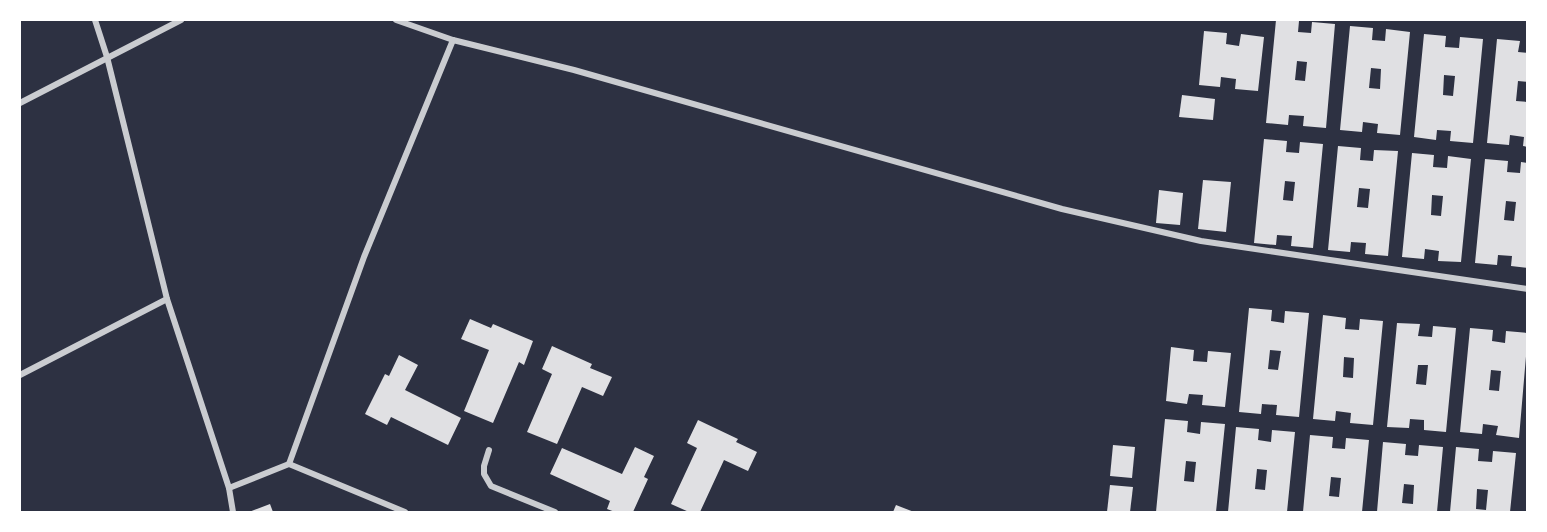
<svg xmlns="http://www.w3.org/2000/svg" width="1547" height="532" font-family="'IBM Plex Sans',sans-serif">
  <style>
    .building { fill: #e0e0e3; fill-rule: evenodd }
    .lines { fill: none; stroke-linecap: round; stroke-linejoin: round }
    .minor { stroke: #caccd0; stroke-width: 6 }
  </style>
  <rect width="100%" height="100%" fill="#2d3142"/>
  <g class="building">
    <path d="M1276 20 1299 21 1298 32 1311 33 1312 22 1335 24 1326 128 1303 126 1304 116 1289 115 1288 125 1266 123ZM1297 61 1307 62 1305 81 1295 80Z"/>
    <path d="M1350 26 1373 28 1372 40 1385 41 1386 29 1410 32 1400 135 1377 133 1378 124 1363 122 1362 132 1340 130ZM1371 68 1381 69 1380 89 1369 88Z"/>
    <polygon points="1204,31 1227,33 1226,44 1239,46 1241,34 1264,37 1258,91 1235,89 1236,79 1221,77 1220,87 1199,85"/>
    <path d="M1424 34 1446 36 1445 47 1459 48 1460 37 1483 39 1473 143 1450 141 1451 131 1437 130 1436 140 1414 137ZM1444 75 1455 76 1453 96 1443 95Z"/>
    <polygon points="1497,39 1520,41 1518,52 1528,53 1528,82 1518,81 1516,101 1528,102 1528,147 1523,146 1524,137 1510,135 1509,145 1487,143"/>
    <polygon points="1182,95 1215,99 1213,120 1179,117"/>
    <path d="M1264 139 1287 141 1286 152 1299 153 1300 142 1323 144 1313 248 1291 246 1292 236 1277 235 1276 245 1254 243ZM1285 181 1295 182 1293 201 1283 200Z"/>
    <path d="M1338 146 1361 148 1360 160 1373 161 1374 150 1398 151 1388 256 1365 254 1366 243 1351 242 1350 252 1328 250ZM1359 188 1370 189 1368 208 1357 207Z"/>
    <path d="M1412 153 1434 155 1433 167 1447 168 1448 156 1471 159 1461 262 1438 261 1439 251 1425 249 1424 259 1402 257ZM1432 195 1443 196 1441 216 1431 215Z"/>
    <path d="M1485 159 1508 161 1507 172 1520 173 1521 162 1528 163V268L1511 266 1512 256 1498 255 1497 265 1475 263ZM1506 201 1516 202 1514 221 1504 220Z"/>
    <polygon points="1203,180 1231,182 1226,232 1198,229"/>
    <polygon points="1159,190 1183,193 1180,225 1156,223"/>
    <path d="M1249 308 1272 310 1271 321 1284 323 1285 311 1309 313 1299 417 1276 415 1277 405 1262 404 1261 414 1239 412ZM1270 350 1281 351 1278 370 1268 369Z"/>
    <path d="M1323 315 1346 318 1345 329 1359 330 1360 319 1383 321 1373 425 1350 423 1351 413 1336 411 1335 421 1313 419ZM1344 357 1354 358 1353 378 1343 377Z"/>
    <polygon points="470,319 491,328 493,324 533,341 524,365 519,362 493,423 464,411 489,350 461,339"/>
    <path d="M1397 323 1420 324 1418 336 1432 337 1433 326 1456 328 1446 432 1424 430V420L1410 419 1409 428 1387 427ZM1418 365H1428L1426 385 1416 384Z"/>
    <path d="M1470 328 1493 330 1492 341 1505 343 1506 331 1528 333 1519 438 1496 435 1498 426 1483 424 1482 434 1460 432ZM1491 370 1501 371 1499 391 1489 390Z"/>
    <polygon points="552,346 592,364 590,368 612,377 603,396 582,387 557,444 527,432 552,374 542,369"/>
    <polygon points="1171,347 1194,350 1193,361 1207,362 1208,351 1231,353 1225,407 1202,405 1203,395 1189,394 1187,404 1166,401"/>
    <polygon points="399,355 418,365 405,390 461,418 448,445 391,417 387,425 365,414 385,374 389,376"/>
    <path d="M1165 419 1188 421 1187 432 1200 434 1201 422 1225 424 1216 512H1156ZM1186 461 1196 462 1194 482 1184 481Z"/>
    <polygon points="698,420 738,439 736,442 757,452 748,471 724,460 700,512 689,512 671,504 697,448 687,443"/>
    <path d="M1236 427 1259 429 1258 440 1271 442 1272 430 1295 432 1287 512H1228ZM1257 469 1267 470 1265 490 1255 489Z"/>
    <path d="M1310 435 1333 437 1332 448 1345 449 1346 438 1369 440 1362 512H1303ZM1331 477 1341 478 1339 497 1329 496Z"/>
    <path d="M1383 442 1406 444 1405 455 1418 456 1419 445 1443 447 1437 512H1377ZM1404 484 1414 485 1413 504 1402 503Z"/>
    <polygon points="1113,445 1135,447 1132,478 1110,476"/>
    <polygon points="635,447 654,456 644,477 648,479 633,512 615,512 607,509 610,501 550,474 562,448 622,474"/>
    <path d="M1456 447 1479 449 1478 461 1492 462 1493 451 1516 453 1510 512H1450ZM1477 489 1488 490 1486 510 1476 509Z"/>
    <polygon points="1110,485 1133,487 1130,512 1107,512"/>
    <polygon points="270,504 273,512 249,512"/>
    <polygon points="896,505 914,512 893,512"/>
  </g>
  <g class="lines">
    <g class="minor">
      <polyline points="95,20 107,57 167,299 229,488 233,512"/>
      <polyline points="396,20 453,40 574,70 1062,209 1201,241 1528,289"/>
      <polyline points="20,103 181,20"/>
      <polyline points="20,375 167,299"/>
      <polyline points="489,450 484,466 484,474 491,486 555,512"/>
      <polyline points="289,464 364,257 453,40"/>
      <polyline points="229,488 289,464 405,512"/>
    </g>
  </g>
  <rect width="1547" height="532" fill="none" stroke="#ffffff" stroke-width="42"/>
</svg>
